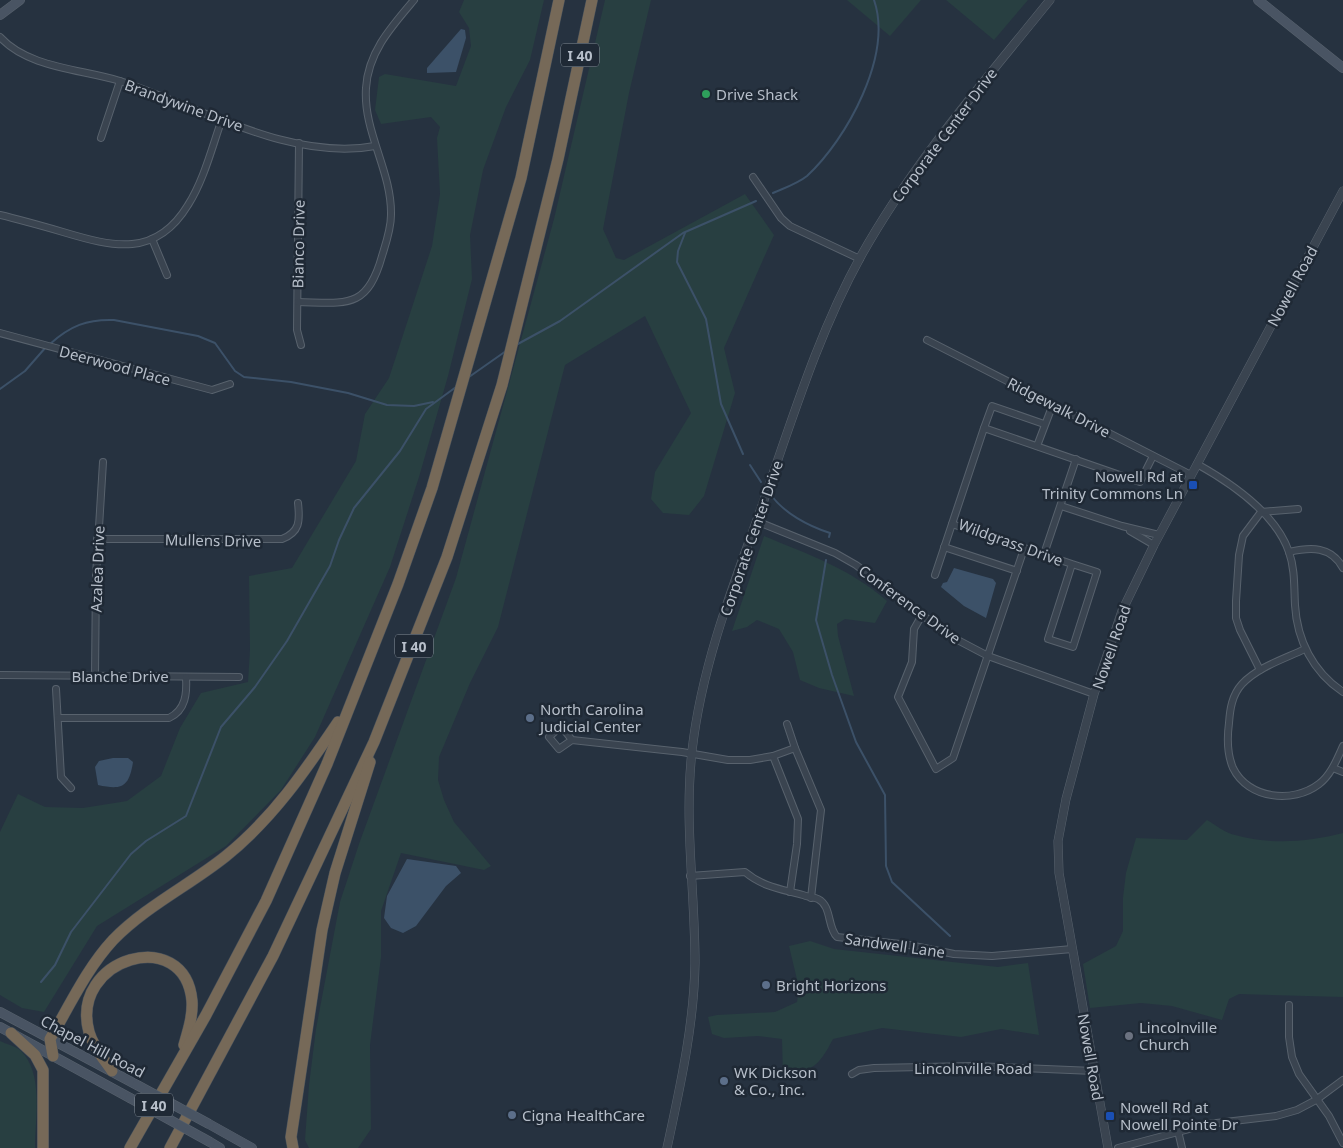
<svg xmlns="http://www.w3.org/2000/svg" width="1343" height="1148" font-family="'Noto Sans',sans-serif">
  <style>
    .green { fill: #283f41 }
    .water { fill: #3c5168 }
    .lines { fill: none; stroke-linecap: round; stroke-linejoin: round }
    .stream { stroke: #3c5168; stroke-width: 2 }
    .minor-casing { stroke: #58626d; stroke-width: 8 }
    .tertiary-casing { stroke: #58626d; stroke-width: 9 }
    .secondary-casing { stroke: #58626d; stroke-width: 10 }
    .motorway-casing { stroke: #454f5a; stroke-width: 12 }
    .minor { stroke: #3a4450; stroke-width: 6 }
    .tertiary { stroke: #3a4450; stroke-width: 8 }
    .secondary { stroke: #495463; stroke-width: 9 }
    .motorway { stroke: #766958; stroke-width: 11 }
    .secondary-bridge-casing { stroke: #58626d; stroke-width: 10; stroke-linecap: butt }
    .secondary-bridge { stroke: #495463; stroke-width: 9 }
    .leisure-dot { fill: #2e9e5b; stroke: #1f2935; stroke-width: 2 }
    .transit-dot { fill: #1a4fb4; stroke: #1f2935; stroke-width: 2 }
    .service-dot { fill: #5c6f8a; stroke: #1f2935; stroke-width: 2 }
    .worship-dot { fill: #6b7280; stroke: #1f2935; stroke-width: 2 }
    .labels { text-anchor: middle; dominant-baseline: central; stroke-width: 5; stroke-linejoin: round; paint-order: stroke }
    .shield { fill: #1f2935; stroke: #89929d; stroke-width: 1 }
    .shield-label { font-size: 14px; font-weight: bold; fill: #b7bfca }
    .poi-label { font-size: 15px; fill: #b7bfca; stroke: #1f2935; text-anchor: start }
    .street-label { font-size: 15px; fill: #b7bfca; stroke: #1f2935 }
  </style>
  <rect width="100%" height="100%" fill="#263240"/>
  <g class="green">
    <polygon points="464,0 544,0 530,60 506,107 483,170 470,235 472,279 448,376 419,477 390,567 315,737 281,790 226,846 97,926 44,1012 22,1008 0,995 0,832 18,794 45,807 83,808 127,801 161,776 180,728 201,693 248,682 250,650 249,576 292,568 356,461 365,414 389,378 432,246 440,194 437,138 440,127 431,117 381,124 375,110 379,77 385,74 456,86 471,46 469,28 459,12"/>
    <polygon points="605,0 651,0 629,93 603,229 616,258 624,260 745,194 774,235 724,348 735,393 704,496 689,515 663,513 651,499 655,472 691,413 645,316 565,365 498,627 470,683 439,757 438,780 444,800 454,822 491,866 484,870 401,853 381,911 381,957 370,1045 371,1129 358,1148 309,1148 305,1140 309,1085 316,1029 340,902 359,844 456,578 554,219"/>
    <polygon points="847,0 921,0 890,36"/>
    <polygon points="946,0 1028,0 994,40"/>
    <path d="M764 536C807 554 851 569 887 601L875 623 845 619 837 624 838 636 854 696 819 688 800 680 793 652 779 629 757 620 747 627 732 631Z"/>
    <path d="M1207 820C1216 825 1225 833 1235 835 1270 845 1308 842 1343 833V997L1239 994 1229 999 1222 1020 1172 1006 1141 1003 1090 1008 1083 964 1116 946 1123 931V898L1126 873 1136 838 1187 840Z"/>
    <path d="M810 941 834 949 998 967 1028 963 1039 1035 1001 1029 961 1037 882 1028 833 1039C818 1068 813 1069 783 1077L782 1039 758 1036 724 1038 712 1034 708 1017 717 1015 775 1012 797 1002 799 988 789 946Z"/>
    <path d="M0 1041C6 1044 16 1046 21 1051 44 1074 35 1119 35 1148H0Z"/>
  </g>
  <g class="water">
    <polygon points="461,29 465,30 466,38 456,72 427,73 427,68"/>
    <polygon points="954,568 993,579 996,583 986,618 964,606 941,587 943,583 947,582"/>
    <path d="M113 758H128L133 762C129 788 121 790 98 785L95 767 99 761Z"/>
    <polygon points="407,859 456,866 461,873 446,886 416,926 403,933 391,928 384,918 387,896"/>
  </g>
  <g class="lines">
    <g class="stream">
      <path d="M773 193C784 188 797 184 807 176 847 139 893 55 874 0"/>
      <polyline points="685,233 678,251 677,262 706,319 721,404 743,454"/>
      <path d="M50 344C70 326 87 319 114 320L198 336 215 343 235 371 244 377 291 382 348 393 387 405 414 406 433 402"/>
      <polyline points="516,345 560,321 683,233 756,201"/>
      <polyline points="469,377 506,351"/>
      <polyline points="0,389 25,371 46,347"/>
      <polyline points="750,465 761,482"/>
      <path d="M771 495C784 513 808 526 830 533L829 537"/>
      <polyline points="826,560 816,620 832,675 856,742 885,795 886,866 892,882 950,936"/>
      <polyline points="41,982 55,965 71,932 131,854 146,841 186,816 221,727 255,687 287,641 330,566 339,540 354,508 400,451 426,409 456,387"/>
    </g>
    <g class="minor-casing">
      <g id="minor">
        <path d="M0 37C28 68 81 69 120 81 197 106 292 162 375 146"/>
        <polyline points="101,138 120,81"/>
        <polyline points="299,143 297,330 301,345"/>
        <polyline points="753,177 781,218 790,226 860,259"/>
        <path d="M0 215C21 220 42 226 63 232 113 247 156 258 188 205 204 180 212 147 222 119"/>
        <polyline points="152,239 167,275"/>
        <path d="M298 302C346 303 367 310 382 256 386 243 391 229 391 215 392 171 363 132 366 88 368 52 392 26 414 0"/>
        <polyline points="0,333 212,390 230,384"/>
        <polyline points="927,340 1191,475"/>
        <polyline points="984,428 992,406 1044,424"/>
        <polyline points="1037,446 1053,404"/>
        <path d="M1197 464C1231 483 1276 514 1289 552 1295 569 1294 587 1295 605 1297 640 1313 672 1343 692"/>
        <polyline points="1061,506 1122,526 1159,535"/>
        <polyline points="756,521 835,553 856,565 950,636 988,656 1094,694"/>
        <polyline points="1130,531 1154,545"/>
        <path d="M97 539H282C300 532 300 521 298 503"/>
        <polyline points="944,547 1017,571"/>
        <path d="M1289 552C1311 547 1331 546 1343 568"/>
        <polyline points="1044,554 1076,459"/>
        <polyline points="1072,564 1097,572 1073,647 1048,639 1072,564 952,524 984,428 1140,482 1153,456"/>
        <polyline points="935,575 952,524"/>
        <polyline points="922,615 914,629 912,662 898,697 936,769 953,758 1024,549"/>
        <path d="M1305 649C1284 659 1258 667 1242 684 1232 695 1230 709 1229 723 1227 738 1227 754 1233 768 1248 799 1293 804 1319 784 1331 775 1337 759 1343 746"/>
        <polyline points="1260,670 1240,630 1236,618 1236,601 1239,555 1243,536 1261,512 1298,509"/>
        <polyline points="0,675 239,677"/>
        <polyline points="95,676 96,576 103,462"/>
        <polyline points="56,689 61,777 71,788"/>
        <path d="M58 718H169C186 710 187 693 186 677"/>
        <polyline points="787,724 795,748"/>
        <polyline points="572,740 559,749 549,737 561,726 572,740 682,752 728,760 750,760 773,756 798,819 797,844 790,892"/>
        <polyline points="773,756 795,748 821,810 811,898"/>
        <polyline points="1333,768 1343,772"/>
        <path d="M690 876 745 872C763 887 781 889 803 895 807 897 814 897 818 899 832 906 827 927 837 937L909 945 954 954 992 956 1072 949"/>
        <polyline points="1289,1005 1289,1037 1292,1057 1299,1074 1329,1116 1343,1143"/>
        <polyline points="852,1074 859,1070 874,1068 973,1066 1094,1071"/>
        <polyline points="1178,1131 1182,1148"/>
        <polyline points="1118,1148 1208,1124 1276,1116 1297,1110 1316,1100 1343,1080"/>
      </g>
    </g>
    <g class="tertiary-casing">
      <g id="tertiary">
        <path d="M667 1148C680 1087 694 1026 695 963 695 891 684 823 692 751 701 670 730 593 758 517 789 430 816 337 861 256 913 163 983 83 1050 0"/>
        <polyline points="1108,1148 1059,873 1058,841 1066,799 1094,694 1122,611 1154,545 1343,191"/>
      </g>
    </g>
    <g class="secondary-casing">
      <g id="secondary">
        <polyline points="1258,0 1343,68"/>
        <polyline points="0,15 20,0"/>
        <polyline points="0,1012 137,1085"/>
        <polyline points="0,1027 130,1098"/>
        <polyline points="209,1124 252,1148"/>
        <polyline points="210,1142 220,1148"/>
      </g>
    </g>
    <g class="motorway-casing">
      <g id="motorway">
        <polyline points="11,1033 35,1055 43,1070 43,1148"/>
        <path d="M53 1056 50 1039C70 1005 87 968 113 940 146 906 190 885 226 856 273 818 305 771 338 722"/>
        <path d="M112 1071C104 1059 93 1047 89 1032 69 958 185 924 192 1001 193 1016 188 1031 184 1045"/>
        <polyline points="130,1148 206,1015 266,901 327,764 398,584 432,488 521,178 559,0"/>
        <polyline points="170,1148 273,956 374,742 447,557 502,385 558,159 592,0"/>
        <polyline points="293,1148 291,1137 322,930 335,873 370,762"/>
      </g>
    </g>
    <use href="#minor" class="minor"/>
    <use href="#tertiary" class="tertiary"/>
    <use href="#secondary" class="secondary"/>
    <use href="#motorway" class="motorway"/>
    <g class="secondary-bridge-casing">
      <g id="secondary-bridge">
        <polyline points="137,1085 209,1124"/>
        <polyline points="130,1098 210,1142"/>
      </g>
    </g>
    <use href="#secondary-bridge" class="secondary-bridge"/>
  </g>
  <circle class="leisure-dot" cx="706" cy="94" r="5"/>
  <g class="transit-dot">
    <rect x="1188" y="480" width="10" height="10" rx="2.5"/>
    <rect x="1105" y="1111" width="10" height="10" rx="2.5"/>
  </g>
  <g class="service-dot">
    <circle cx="530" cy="718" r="5"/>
    <circle cx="766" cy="985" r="5"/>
    <circle cx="724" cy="1081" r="5"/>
    <circle cx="512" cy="1115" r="5"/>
  </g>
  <circle class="worship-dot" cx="1129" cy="1036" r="5"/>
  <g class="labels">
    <g class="shield">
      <rect x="561" y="43.5" width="38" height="23" rx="4"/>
      <rect x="395" y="634.5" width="38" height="23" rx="4"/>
      <rect x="135" y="1093.5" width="38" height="23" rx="4"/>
    </g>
    <g class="shield-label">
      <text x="580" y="55">I 40</text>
      <text x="414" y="646">I 40</text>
      <text x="154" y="1105">I 40</text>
    </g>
    <g class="poi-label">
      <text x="716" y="94">Drive Shack</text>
      <text x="1183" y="476" text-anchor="end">Nowell Rd at<tspan x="1183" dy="17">Trinity Commons Ln</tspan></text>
      <text x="540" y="709">North Carolina<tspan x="540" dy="17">Judicial Center</tspan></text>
      <text x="776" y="985">Bright Horizons</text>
      <text x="1139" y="1027">Lincolnville<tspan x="1139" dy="17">Church</tspan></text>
      <text x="734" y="1072">WK Dickson<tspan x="734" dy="17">&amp; Co., Inc.</tspan></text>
      <text x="1120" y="1107">Nowell Rd at<tspan x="1120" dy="17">Nowell Pointe Dr</tspan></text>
      <text x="522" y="1115">Cigna HealthCare</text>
    </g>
    <g class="street-label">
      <text transform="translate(184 105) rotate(20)">Brandywine Drive</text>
      <text transform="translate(944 135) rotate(-53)">Corporate Center Drive</text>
      <text transform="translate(298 244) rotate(-89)">Bianco Drive</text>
      <text transform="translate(1292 286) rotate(-62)">Nowell Road</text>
      <text transform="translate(115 365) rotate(15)">Deerwood Place</text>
      <text transform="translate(1059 407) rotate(27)">Ridgewalk Drive</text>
      <text transform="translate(751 538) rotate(-71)">Corporate Center Drive</text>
      <text transform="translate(213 540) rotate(1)">Mullens Drive</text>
      <text transform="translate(1011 542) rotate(20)">Wildgrass Drive</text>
      <text transform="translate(97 569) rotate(-88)">Azalea Drive</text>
      <text transform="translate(910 604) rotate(36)">Conference Drive</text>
      <text transform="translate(1111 647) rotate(-71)">Nowell Road</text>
      <text x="120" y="676">Blanche Drive</text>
      <text transform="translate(895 945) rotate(8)">Sandwell Lane</text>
      <text transform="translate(93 1046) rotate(28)">Chapel Hill Road</text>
      <text transform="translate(1091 1057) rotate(80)">Nowell Road</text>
      <text x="973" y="1068">Lincolnville Road</text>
    </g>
  </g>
</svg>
